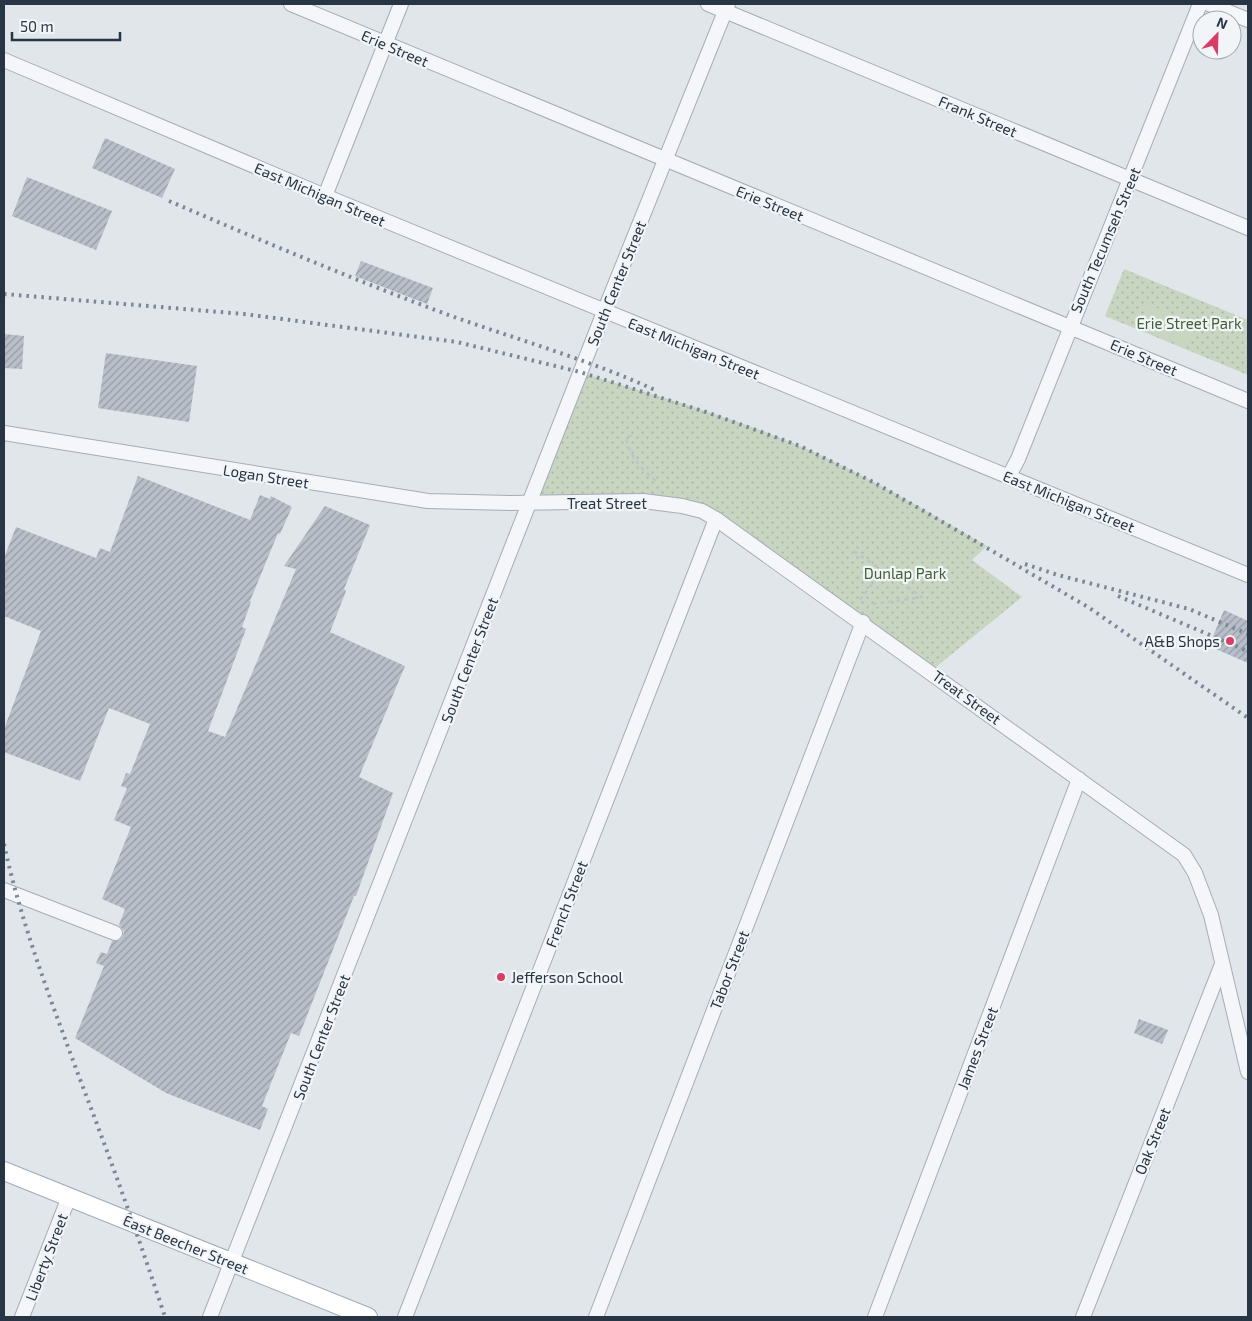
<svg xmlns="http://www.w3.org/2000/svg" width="1252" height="1321" font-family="'Exo 2',sans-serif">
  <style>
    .grass { fill: url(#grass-dots) }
    .pitch { fill: #c8d5c1 }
    .building { fill: url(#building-hatch) }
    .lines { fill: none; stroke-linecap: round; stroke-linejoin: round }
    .minor-casing { stroke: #a6adb6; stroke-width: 16 }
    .major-casing { stroke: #9fabb7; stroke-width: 20 }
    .path { stroke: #bfc4ca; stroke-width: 2.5; stroke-dasharray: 4 4; stroke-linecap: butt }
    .minor { stroke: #f4f6f9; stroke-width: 14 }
    .major { stroke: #fff; stroke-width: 18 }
    .rail { stroke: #798796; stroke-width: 4; stroke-dasharray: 2.5 5; stroke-linecap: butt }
    .poi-dot { fill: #d83d65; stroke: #f1f5f8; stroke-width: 2 }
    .labels { text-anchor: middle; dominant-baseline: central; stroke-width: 4.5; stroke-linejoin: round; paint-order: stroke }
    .street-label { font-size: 15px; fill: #283544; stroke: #f1f5f8 }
    .park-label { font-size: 15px; fill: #416134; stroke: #f1f5f8 }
    .poi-label { font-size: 15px; fill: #283544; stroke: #f1f5f8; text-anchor: end }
  </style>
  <defs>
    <pattern id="grass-dots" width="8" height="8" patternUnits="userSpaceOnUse" patternTransform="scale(1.25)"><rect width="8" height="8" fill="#c8d5c1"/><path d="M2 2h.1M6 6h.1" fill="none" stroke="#acb7a7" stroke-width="1.8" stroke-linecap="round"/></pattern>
    <pattern id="building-hatch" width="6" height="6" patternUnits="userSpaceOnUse" patternTransform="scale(1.25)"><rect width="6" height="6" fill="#b8bfc9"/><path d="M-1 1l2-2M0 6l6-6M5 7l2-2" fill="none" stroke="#969ca5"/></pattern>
  </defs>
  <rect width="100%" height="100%" fill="#e1e6eb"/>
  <g class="grass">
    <polygon points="1124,269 1248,320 1248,375 1105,316"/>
    <path d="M580 372C654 395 729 416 800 446 864 474 926 511 987 546L972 560 1022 597 931 671 716 519 682 506 530 503Z"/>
  </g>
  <polygon class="pitch" points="1148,304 1197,325 1187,348 1138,327"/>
  <g class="building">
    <polygon points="105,138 175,169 162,198 92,168"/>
    <polygon points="27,177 112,211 96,250 12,216"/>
    <polygon points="361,261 433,288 427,304 355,276"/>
    <polygon points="4,334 24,336 22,369 4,368"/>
    <polygon points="106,353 197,366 189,422 98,408"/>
    <polygon points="138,476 250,520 260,495 270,499 271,496 292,507 280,534 278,533 250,601 251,602 242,627 246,629 208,731 225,737 296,569 284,566 325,506 370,525 344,589 346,591 330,632 405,666 359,777 393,793 356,896 354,896 299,1036 291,1033 262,1106 268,1109 260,1130 166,1093 75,1038 104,966 96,963 101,952 107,954 112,941 120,940 123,936 124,931 119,925 125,909 102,899 131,827 114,820 127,788 121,786 126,773 130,774 150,724 109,708 80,781 4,752 4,729 41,631 4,616 4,558 16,527 96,558 100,548 110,552"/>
    <polygon points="1224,610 1248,621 1248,663 1209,646"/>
    <polygon points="1139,1019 1168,1030 1162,1044 1134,1033"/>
  </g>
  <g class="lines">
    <g class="minor-casing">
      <g id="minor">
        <polyline points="291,4 1248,401"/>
        <polyline points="708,4 1248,228"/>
        <polyline points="1209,4 1248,20"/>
        <polyline points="4,60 325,196 1248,575"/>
        <polyline points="325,196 401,4"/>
        <polyline points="4,433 428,501 510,503 643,501 682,506 702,511 716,519 1184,855 1195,873 1211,915 1248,1072"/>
        <polyline points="1009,476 1018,459 1200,4"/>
        <polyline points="4,890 115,933"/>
        <polyline points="22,1317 69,1197"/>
        <polyline points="210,1317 604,312 728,4"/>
        <polyline points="405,1317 716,519"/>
        <polyline points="596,1317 863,622"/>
        <polyline points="875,1317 1079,779"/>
        <polyline points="1083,1317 1222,964"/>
      </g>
    </g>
    <g class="major-casing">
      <polyline id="major" points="4,1171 368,1317"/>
    </g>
    <g class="path">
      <path d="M632 435 626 438C631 459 642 470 659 483"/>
      <polyline points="854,551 922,597 868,605"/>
      <polyline points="860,600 883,570"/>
    </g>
    <use href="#minor" class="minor"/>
    <use href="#major" class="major"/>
    <g class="rail">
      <path d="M169 201C260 240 352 279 446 314 515 339 587 359 655 390"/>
      <polyline points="4,294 244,314 457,342 580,372 706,412 800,446 875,483 929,514 1088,607 1248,718"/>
      <polyline points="1025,564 1058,575 1189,609 1248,634"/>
      <polyline points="1118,596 1245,650"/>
      <path d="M4 844C21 923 50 998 78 1074 109 1155 138 1235 165 1317"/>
    </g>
  </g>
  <g class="poi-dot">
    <circle cx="1230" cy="641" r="5"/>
    <circle cx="501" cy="977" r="5"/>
  </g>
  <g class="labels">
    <g class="street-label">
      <text transform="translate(395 48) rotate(23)">Erie Street</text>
      <text transform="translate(978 116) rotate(23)">Frank Street</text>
      <text transform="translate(320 194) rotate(23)">East Michigan Street</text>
      <text transform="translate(770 203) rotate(22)">Erie Street</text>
      <text transform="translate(1105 240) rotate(-67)">South Tecumseh Street</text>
      <text transform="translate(616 283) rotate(-68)">South Center Street</text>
      <text transform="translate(694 348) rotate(22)">East Michigan Street</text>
      <text transform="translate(1144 357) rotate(23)">Erie Street</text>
      <text transform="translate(266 476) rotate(9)">Logan Street</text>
      <text transform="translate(1069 501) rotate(22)">East Michigan Street</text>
      <text x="607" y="503">Treat Street</text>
      <text transform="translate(469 660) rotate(-69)">South Center Street</text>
      <text transform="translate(967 697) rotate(36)">Treat Street</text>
      <text transform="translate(566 904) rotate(-69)">French Street</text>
      <text transform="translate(729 970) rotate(-69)">Tabor Street</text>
      <text transform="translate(321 1037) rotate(-69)">South Center Street</text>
      <text transform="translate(977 1048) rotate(-69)">James Street</text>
      <text transform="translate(1152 1141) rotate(-68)">Oak Street</text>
      <text transform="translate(186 1244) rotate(22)">East Beecher Street</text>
      <text transform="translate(46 1257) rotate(-69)">Liberty Street</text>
    </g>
    <g class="park-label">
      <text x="1189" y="323">Erie Street Park</text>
      <text x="905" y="573">Dunlap Park</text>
    </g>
    <g class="poi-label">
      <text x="1220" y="641">A&amp;B Shops</text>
      <text x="511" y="977" text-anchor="start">Jefferson School</text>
    </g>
  </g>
  <rect width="1252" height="1321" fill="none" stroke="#283544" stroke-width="10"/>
  <g transform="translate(1217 35) rotate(23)"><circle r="24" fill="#f1f5f8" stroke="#a1a8b0"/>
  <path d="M0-4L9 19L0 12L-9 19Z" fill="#d83d65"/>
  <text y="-8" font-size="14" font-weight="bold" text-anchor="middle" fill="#283544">N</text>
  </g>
  <path d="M12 32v8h108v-8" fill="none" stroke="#283544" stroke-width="2.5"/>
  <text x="20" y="32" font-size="15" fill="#283544" stroke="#f1f5f8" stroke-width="4" paint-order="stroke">50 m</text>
</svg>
